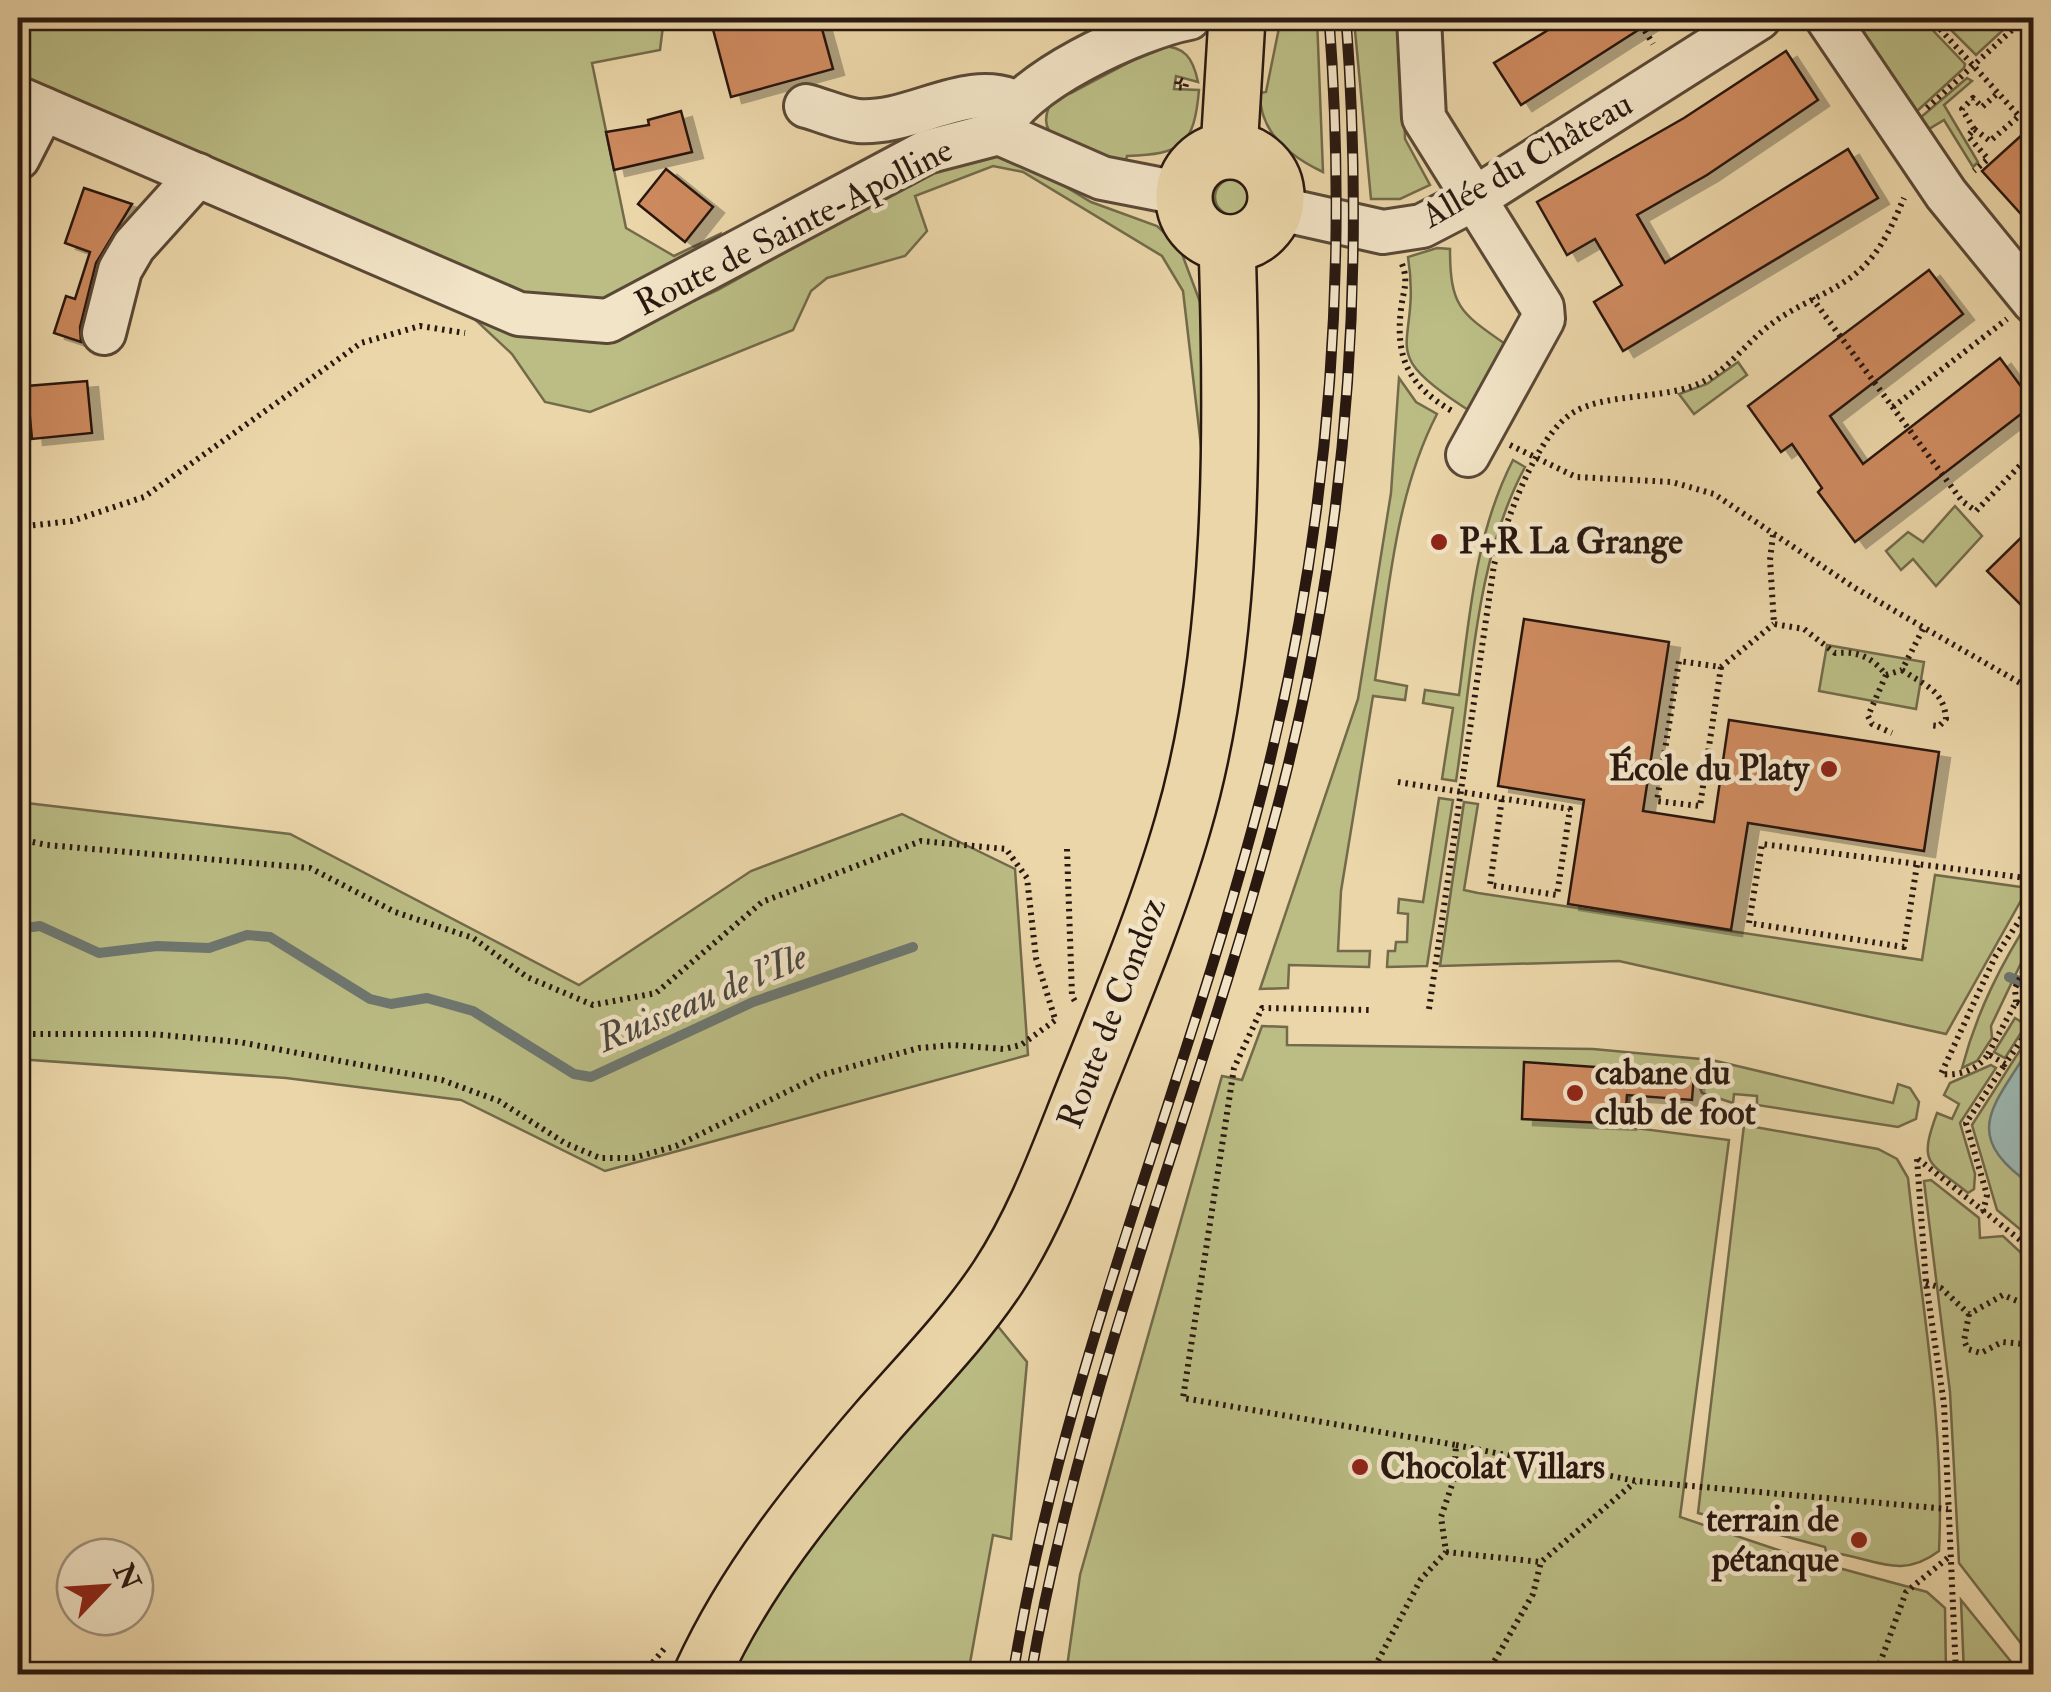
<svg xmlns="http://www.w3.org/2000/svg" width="2051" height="1692" font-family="'IM FELL Double Pica',serif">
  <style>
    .green { fill: #bbbd85; stroke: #726a4a; stroke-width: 2.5 }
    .water { fill: #9bb7b2; stroke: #6d7771; stroke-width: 2.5 }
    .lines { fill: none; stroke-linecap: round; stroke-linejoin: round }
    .stream { stroke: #6d7771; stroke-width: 10 }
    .building { fill: #ce8a5f; stroke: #291810; stroke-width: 2.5; filter: url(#shadow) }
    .minor-casing { stroke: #5a4836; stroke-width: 48 }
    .major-casing { stroke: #291810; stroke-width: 60 }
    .path { stroke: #291810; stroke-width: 6; stroke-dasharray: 2.5 5; stroke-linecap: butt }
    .minor { stroke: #f2e4c7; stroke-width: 42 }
    .major { stroke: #ebd6a9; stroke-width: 55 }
    .rail-casing { stroke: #291810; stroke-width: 11 }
    .rail { stroke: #f2e4c7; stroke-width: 8; stroke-dasharray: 22; stroke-linecap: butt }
    .poi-dot { fill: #8f2418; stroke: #f2e4c7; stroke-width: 4 }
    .labels { text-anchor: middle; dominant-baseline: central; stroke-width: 9; stroke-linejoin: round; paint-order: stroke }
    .street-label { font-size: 35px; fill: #291810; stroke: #f2e4c7 }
    .poi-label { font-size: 35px; font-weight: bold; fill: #291810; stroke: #f2e4c7; text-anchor: start }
    .water-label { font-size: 38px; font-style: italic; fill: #4b4841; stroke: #f2e4c7 }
  </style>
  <defs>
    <filter id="shadow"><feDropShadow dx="11" dy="6" stdDeviation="0" flood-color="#0004"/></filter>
  </defs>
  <rect width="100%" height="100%" fill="#ebd6a9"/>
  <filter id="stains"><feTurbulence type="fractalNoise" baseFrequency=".002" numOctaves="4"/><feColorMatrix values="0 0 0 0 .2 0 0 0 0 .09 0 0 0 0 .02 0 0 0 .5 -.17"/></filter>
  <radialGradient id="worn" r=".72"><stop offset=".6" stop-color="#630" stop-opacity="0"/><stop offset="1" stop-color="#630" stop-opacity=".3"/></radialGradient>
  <g class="green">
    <polygon points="18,18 664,18 660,50 592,63 626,228 674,256 720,234 712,256 604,300 532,300 18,84"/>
    <path d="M1281 18H1317L1323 172C1291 157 1259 133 1260 93L1266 92Z"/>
    <polygon points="1363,18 1402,18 1405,139 1430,185 1400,199 1371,199 1354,20"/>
    <polygon points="1850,18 1921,18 1965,64 1964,68 1916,112"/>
    <polygon points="1939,18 2014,18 2014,20 1976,55"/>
    <path d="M1160 46C1185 46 1193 58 1198 82L1176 76 1174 89 1199 90C1194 146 1182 154 1127 156L1125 164C1079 150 1013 142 1065 83L1071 93Z"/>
    <polygon points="1967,78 1972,81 1944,105 1978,162 1973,167 1944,120 1924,132 1920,118"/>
    <polygon points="990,155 1028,164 1091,202 1157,226 1179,246 1200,302 1206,489 1183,291 1162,256 1023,172 993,166 915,196 927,231 905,256 827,278 811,291 793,330 590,412 545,402 512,354 467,312 615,337 718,290 947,162"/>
    <circle cx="1233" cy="197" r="18"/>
    <path d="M1437 248 1450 249C1450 308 1461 313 1508 346L1473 413C1368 347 1423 352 1408 257Z"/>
    <polygon points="1738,362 1747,375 1694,414 1679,394 1707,384"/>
    <path d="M1399 378 1416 402 1437 414C1395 495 1389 591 1375 680L1407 686 1405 700 1373 696 1341 891 1338 951H1370L1369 967 1289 965 1288 988 1260 989 1358 699 1391 493Z"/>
    <path d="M1513 460 1525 467C1475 560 1472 678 1456 781L1442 779 1453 708 1423 703 1425 690 1459 695C1470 614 1475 534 1513 460Z"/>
    <polygon points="1955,506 1982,536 1936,586 1913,559 1901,570 1886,551 1908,532 1923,542"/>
    <polygon points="1827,645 1924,662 1916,709 1819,691"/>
    <polygon points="1439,798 1453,800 1427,966 1387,967 1388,951 1395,951 1396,942 1407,942 1408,914 1398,913 1399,899 1423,902"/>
    <polygon points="18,802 290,834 579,985 751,871 902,814 1015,869 1028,1055 605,1171 461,1100 286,1078 18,1059"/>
    <polygon points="1464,802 1478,804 1464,890 1478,893 1922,960 1935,875 2028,888 1946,1034 1619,961 1440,966"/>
    <path d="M2033 914V938L1991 1026 1992 1038 1977 1061 1962 1068C1977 1011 2001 964 2033 914Z"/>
    <polygon points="2015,1018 2026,1025 2005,1058 1994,1052"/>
    <polygon points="1262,1026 1287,1027 1287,1045 1593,1049 1712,1060 1893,1103 1898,1084 1910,1088 1919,1102 1916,1119 1898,1127 1757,1105 1757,1096 1734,1094 1733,1103 1702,1093 1697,1081 1631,1078 1627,1127 1729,1140 1680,1517 1802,1558 1927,1592 1945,1608 1946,1674 1066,1674 1080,1575 1222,1076 1242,1080"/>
    <polygon points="2033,1030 2033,1240 1997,1210 1972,1125"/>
    <path d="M1991 1065 1996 1068 1960 1123 1975 1174 1974 1189 1968 1193C1928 1161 1918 1165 1937 1113L1952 1119 1959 1104 1944 1095 1950 1083Z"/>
    <path d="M1744 1125 1878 1149 1897 1159 1908 1178C1921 1302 1945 1426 1939 1551 1898 1582 1873 1556 1826 1552L1825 1547 1698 1513Z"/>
    <polygon points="1931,1180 1979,1218 1980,1238 2003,1236 2033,1264 2033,1659 1959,1563 1950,1392 1924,1181"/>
    <polygon points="992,1319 1027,1362 1011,1539 993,1535 968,1674 723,1674 796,1551"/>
    <polygon points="1961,1600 2021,1674 1964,1674"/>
  </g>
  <path class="water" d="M2033 1042V1186C1956 1133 1996 1105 2033 1042Z"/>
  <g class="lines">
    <g class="stream">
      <polyline points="18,929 40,926 99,953 157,946 209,948 247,935 270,937 370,999 391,1004 427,998 473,1011 574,1074 591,1077 753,1002 913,947"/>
      <polyline points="2009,977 2034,987"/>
    </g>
  </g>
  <g class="building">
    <polygon points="710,18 819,18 833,69 731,97"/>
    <polygon points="1568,18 1657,18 1521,105 1494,63"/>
    <polygon points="1786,51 1818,100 1707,175 1637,215 1665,263 1848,149 1878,198 1623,351 1594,302 1622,285 1595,239 1567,255 1537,202 1684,118"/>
    <polygon points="681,111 692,152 614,170 606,132 649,125 648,120"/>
    <polygon points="2034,124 2034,200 2020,213 1982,171"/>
    <polygon points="666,169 713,207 685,242 638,204"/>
    <polygon points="84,188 132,204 96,263 80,327 81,342 54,333 66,296 75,299 90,252 65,243"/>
    <polygon points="1929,270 1963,314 1830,416 1863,464 2000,358 2034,404 1855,542 1818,492 1822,488 1792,444 1781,452 1748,406"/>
    <polygon points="87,381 92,433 32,439 27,386"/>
    <polygon points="2034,525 2034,618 1987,571"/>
    <polygon points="1524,619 1669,642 1643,811 1714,822 1729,720 1939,752 1924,851 1748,823 1731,930 1568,904 1584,800 1498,786"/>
    <polygon points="1524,1062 1694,1074 1692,1100 1627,1095 1625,1124 1522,1119"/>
  </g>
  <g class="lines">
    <g class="minor-casing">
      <g id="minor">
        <polyline points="1419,18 1424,118 1542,307 1543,319 1468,455"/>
        <polyline points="1827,18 1946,194 2034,302"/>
        <polyline points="18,98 519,314 608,321 926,152 999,133 1102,178 1184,194"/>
        <path d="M806 106C822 110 841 119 858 121 913 125 967 79 1017 103"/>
        <path d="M999 133C1014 83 1140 27 1189 18"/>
        <polyline points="18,158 43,109"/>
        <polyline points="1276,208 1383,232 1422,226 1474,199 1759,18"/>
        <polyline points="104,333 120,270 134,246 198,175"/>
      </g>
    </g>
    <g class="major-casing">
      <g id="major">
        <polyline points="1229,150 1237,18"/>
        <circle cx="1230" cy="197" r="46"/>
        <path d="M702 1674C745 1580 810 1500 877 1422 918 1375 963 1330 998 1277 1040 1213 1064 1139 1093 1069 1125 989 1159 907 1183 824 1235 648 1233 426 1227 243"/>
      </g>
    </g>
    <g class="path">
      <polyline points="1637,18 1653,44"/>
      <polyline points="1930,18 2019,116 1990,141 1974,129 1968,136 1988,159 1974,171"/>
      <polyline points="1186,84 1185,88 1177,87 1178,79 1186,83"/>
      <polyline points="1927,108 2025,18"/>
      <polyline points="1974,129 1962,109 1973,98 1982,107 1998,93"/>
      <path d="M1402 264C1409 282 1403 291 1401 309 1395 358 1409 386 1452 411"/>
      <polyline points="1812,298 1962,501 1976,511 2034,451"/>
      <polyline points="1893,407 2007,319"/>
      <polyline points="1510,445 1576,477 1672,482 1714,494 1855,588 2034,691"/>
      <polyline points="18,527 72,521 144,497 361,343 420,326 465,333"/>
      <path d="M1773 535 1770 560 1774 624 1804 629 1835 653C1858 651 1872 657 1886 675L1902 670 1924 627"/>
      <polyline points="1721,667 1700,806 1657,801 1679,661 1721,667 1774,624"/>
      <path d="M1902 670C1924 685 1944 690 1946 719L1939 726 1929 725"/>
      <polyline points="1886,675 1868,716 1872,724 1892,733"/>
      <polyline points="1398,782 1570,809 1557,895 1490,885 1502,798"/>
      <polyline points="18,839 47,845 310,868 395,912 473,938 527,977 593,1005 656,993 762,902 921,841 1006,849 1027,878 1036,958 1055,1019"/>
      <polyline points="1067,849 1072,996 1076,1003"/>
      <polyline points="1917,865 1904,947 1749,923 1762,844 2034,879"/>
      <path d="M2034 899 1995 957 1941 1074C1959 1076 1978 1070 1988 1054L2005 1064 2034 1022"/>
      <polyline points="2016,1002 2015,988 2034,950"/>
      <path d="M1429 1009 1494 565C1505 524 1536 434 1574 412 1605 394 1656 399 1693 386 1726 374 1743 345 1770 325 1799 302 1841 291 1866 264 1884 245 1894 221 1904 198"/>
      <polyline points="18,1034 151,1034 239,1042 442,1080 499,1101 565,1143 600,1158 633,1158 676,1146 821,1075 919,1048 953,1045 1004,1049 1021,1045 1057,1019"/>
      <polyline points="1988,1054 2016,1002 2034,1011"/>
      <polyline points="1917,1159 1926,1283 1944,1404 1956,1674"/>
      <polyline points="1918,1159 2034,1251"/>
      <polyline points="1983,1212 1987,1195 1966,1123 2005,1064"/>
      <polyline points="1926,1283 1941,1288 1969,1314 2003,1295 2034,1308"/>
      <polyline points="1969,1314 1964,1341 1968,1349 1981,1353 2002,1342 2034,1345"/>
      <polyline points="1456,1445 1636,1481 1948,1509"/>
      <polyline points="1446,1552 1541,1562"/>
      <polyline points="643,1674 664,1649"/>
      <polyline points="1371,1674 1421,1579 1446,1552 1441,1517 1454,1479 1456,1445 1183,1398 1234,1068 1262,1008 1373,1010"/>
      <polyline points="1487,1674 1533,1594 1541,1562 1635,1482"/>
      <polyline points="1855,1674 1877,1671 1906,1592 1950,1556"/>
    </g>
    <use href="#minor" class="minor"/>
    <use href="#major" class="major"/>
    <g class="rail-casing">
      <g id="rail">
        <path d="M1013 1674C1062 1373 1184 1091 1261 796 1327 541 1349 280 1329 18"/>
        <path d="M1031 1674C1083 1376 1201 1096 1278 805 1346 547 1366 283 1346 18"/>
      </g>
    </g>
    <use href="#rail" class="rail"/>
  </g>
  <g class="poi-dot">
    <circle cx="1439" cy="542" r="10"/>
    <circle cx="1829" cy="769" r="10"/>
    <circle cx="1575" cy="1093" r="10"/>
    <circle cx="1360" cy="1467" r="10"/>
    <circle cx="1859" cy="1540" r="10"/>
  </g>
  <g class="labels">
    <g class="street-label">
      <text transform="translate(1527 160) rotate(-30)">Allée du Château</text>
      <text transform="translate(794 227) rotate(-27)">Route de Sainte-Apolline</text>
      <text transform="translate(1112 1013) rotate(-69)">Route de Condoz</text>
    </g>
    <g class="poi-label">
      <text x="1459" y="542">P+R La Grange</text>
      <text x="1809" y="769" text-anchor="end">École du Platy</text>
      <text x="1595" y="1073">cabane du<tspan x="1595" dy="40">club de foot</tspan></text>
      <text x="1380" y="1467">Chocolat Villars</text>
      <text x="1839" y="1520" text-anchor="end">terrain de<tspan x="1839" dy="40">pétanque</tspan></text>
    </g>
    <g class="water-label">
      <text transform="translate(702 998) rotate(-23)">Ruisseau de l'Ile</text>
    </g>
  </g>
  <rect width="2051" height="1692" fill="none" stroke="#ebd6a9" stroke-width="60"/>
  <rect x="20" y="20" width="2011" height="1652" fill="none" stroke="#291810" stroke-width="5"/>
  <rect x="30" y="30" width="1991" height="1632" fill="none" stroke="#291810" stroke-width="2.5"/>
  <g transform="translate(105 1587) rotate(65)"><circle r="48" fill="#f2e4c7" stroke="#a2927e" stroke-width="2.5"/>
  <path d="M0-8L18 38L0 25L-18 38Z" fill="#8f2418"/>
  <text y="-15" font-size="28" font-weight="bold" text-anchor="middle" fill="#291810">N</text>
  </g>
  <rect width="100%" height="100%" filter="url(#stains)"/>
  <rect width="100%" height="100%" fill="url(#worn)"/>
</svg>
